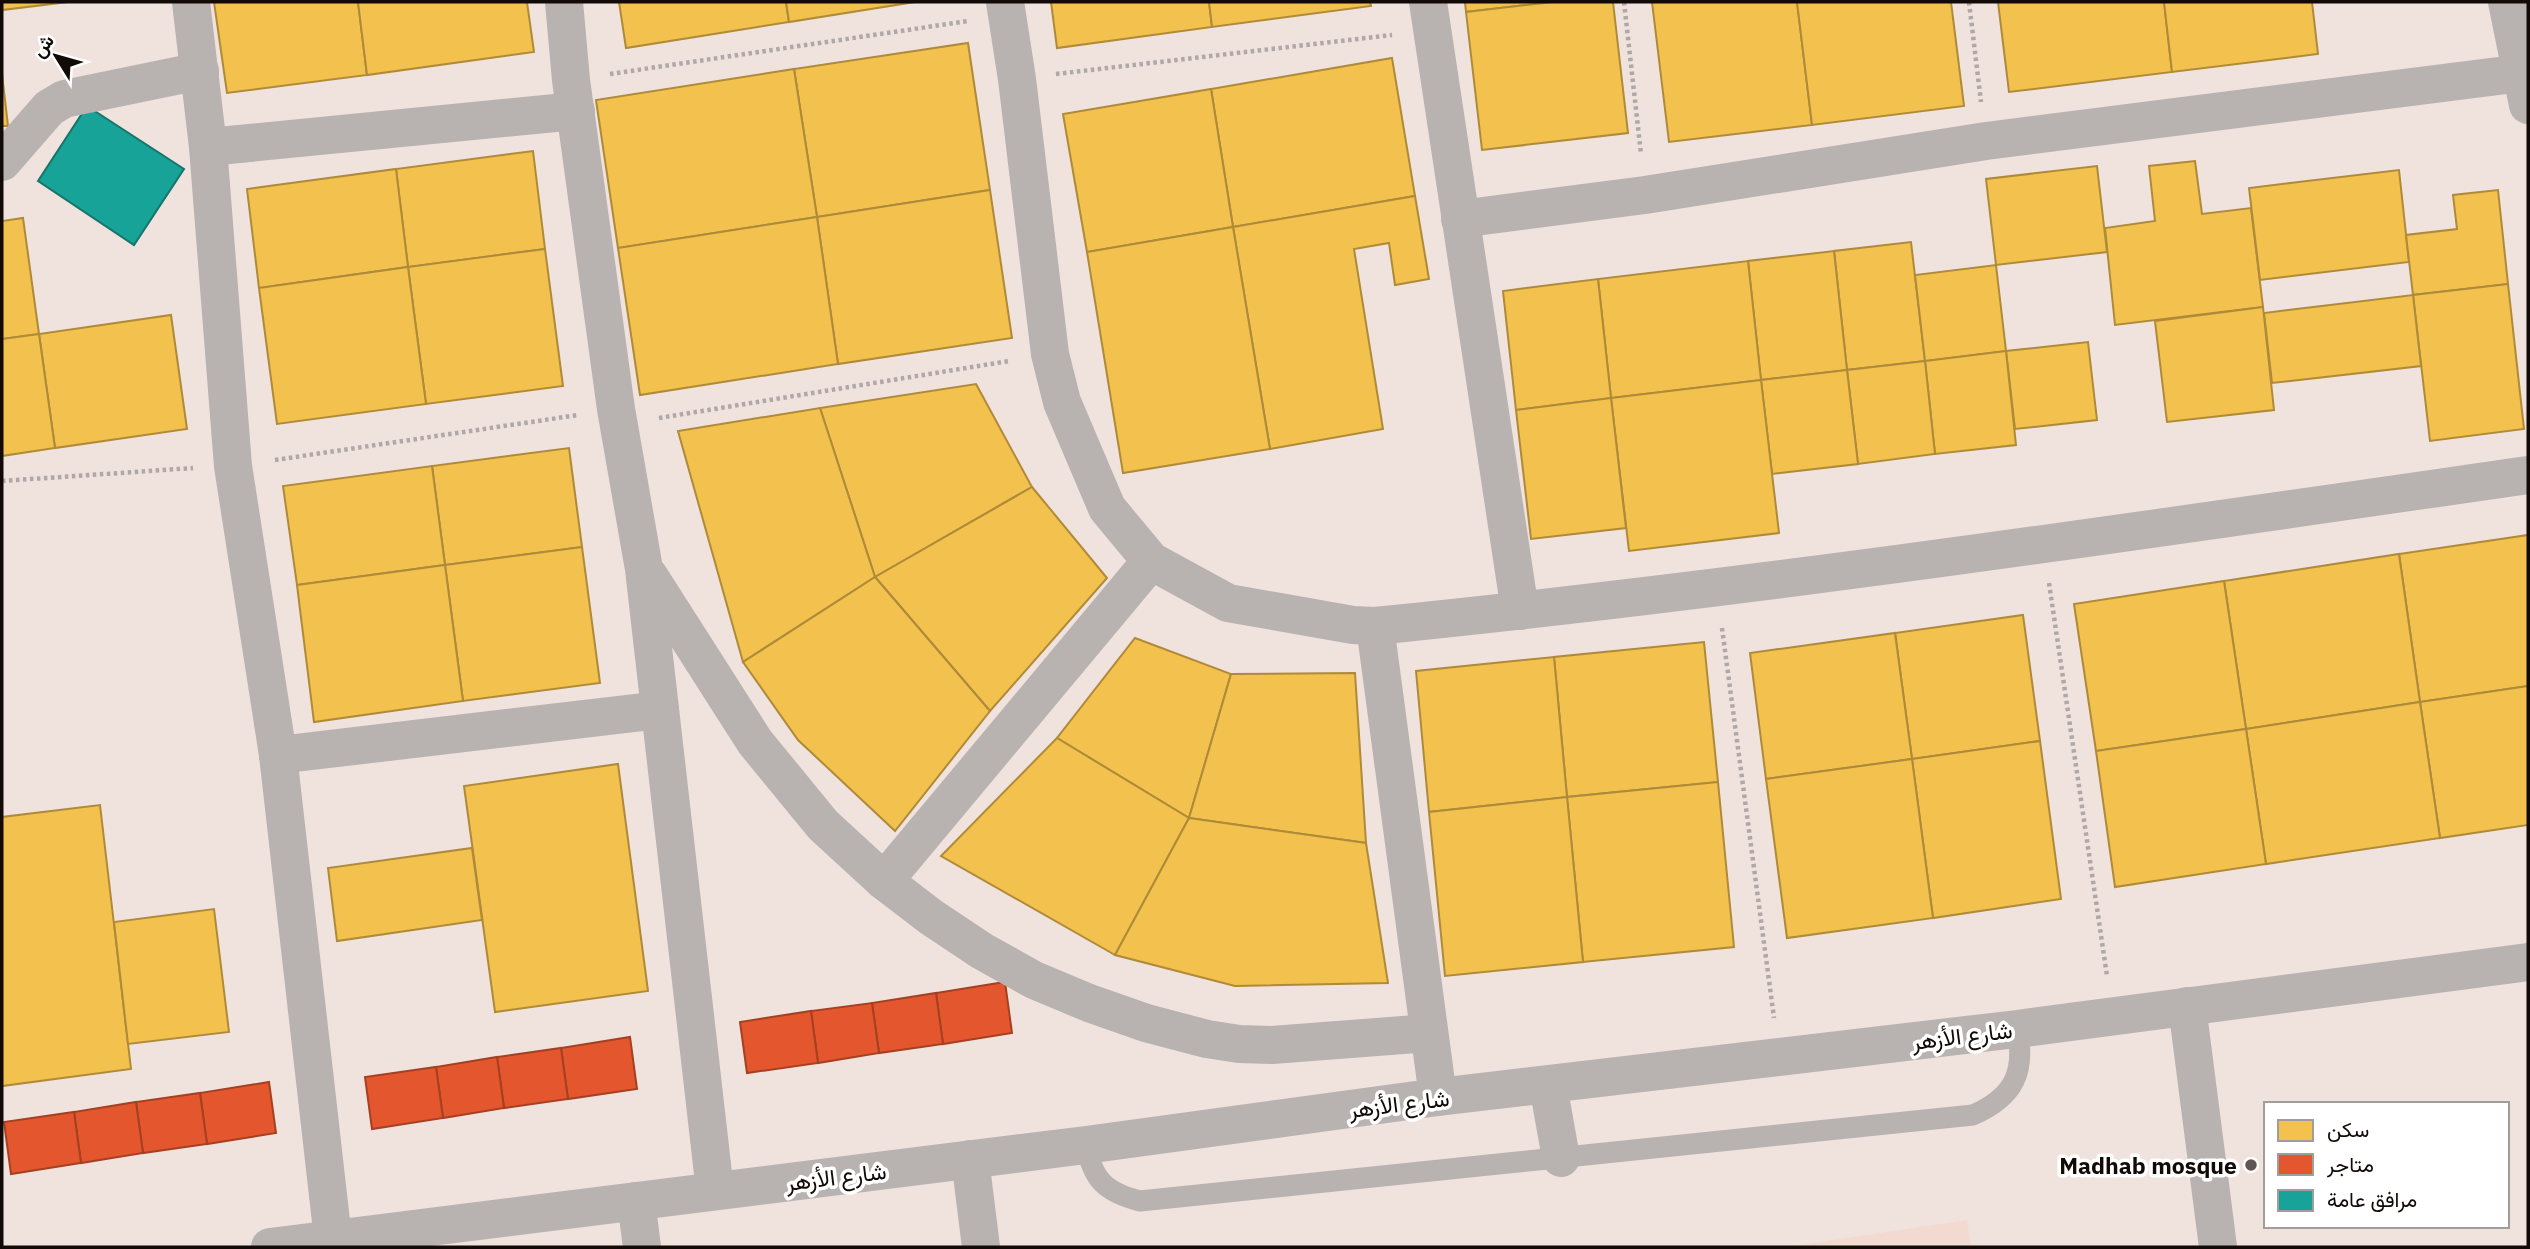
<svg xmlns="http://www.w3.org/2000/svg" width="2530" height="1249" font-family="'IBM Plex Sans',Vazirmatn,sans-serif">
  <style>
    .built { fill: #f2dad0 }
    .homes { fill: #f2c14e; stroke: #af8a39; stroke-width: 2 }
    .shops { fill: #e4572e; stroke: #a54022; stroke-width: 2 }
    .public { fill: #17a398; stroke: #16756c; stroke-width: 2 }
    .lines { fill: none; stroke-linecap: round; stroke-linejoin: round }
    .path { stroke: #afa8a6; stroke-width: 4.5; stroke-dasharray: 3.5 3.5; stroke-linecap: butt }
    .service { stroke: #b8b2b1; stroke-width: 21 }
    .minor { stroke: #b8b2b1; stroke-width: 38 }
    .poi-dot { fill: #605652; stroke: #fff; stroke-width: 2.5 }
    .labels { text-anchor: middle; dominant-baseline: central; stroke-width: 7; stroke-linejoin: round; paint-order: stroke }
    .street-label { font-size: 23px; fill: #120a07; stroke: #fff }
    .poi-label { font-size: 23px; font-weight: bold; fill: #120a07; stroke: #fff; text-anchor: end }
  </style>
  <rect width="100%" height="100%" fill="#f0e2dd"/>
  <polygon class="built" points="1967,1220 1971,1247 1786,1247"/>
  <g class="homes">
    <polygon points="2,2 68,2 2,10"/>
    <polygon points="214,2 358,2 367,75 227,93"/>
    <polygon points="358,2 527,2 534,52 367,75"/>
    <polygon points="619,2 786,2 789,22 626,48"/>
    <polygon points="786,2 915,2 789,22"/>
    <polygon points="1051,2 1209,2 1212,27 1057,48"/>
    <polygon points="1209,2 1370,2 1371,6 1212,27"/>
    <polygon points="1465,2 1553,2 1466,12"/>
    <polygon points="1553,2 1613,2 1628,133 1482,150 1466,12"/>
    <polygon points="1652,2 1797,2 1812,125 1669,142"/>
    <polygon points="1797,2 1951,2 1964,106 1812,125"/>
    <polygon points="1998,2 2164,2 2172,72 2009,92"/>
    <polygon points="2164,2 2312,2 2318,54 2172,72"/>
    <polygon points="968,43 990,190 817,217 794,69"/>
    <polygon points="1392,58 1415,196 1233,227 1211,89"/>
    <polygon points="794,69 817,217 618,248 596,100"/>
    <polygon points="2,74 8,126 2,126"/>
    <polygon points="1211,89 1233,227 1087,252 1063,114"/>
    <polygon points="533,151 545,249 408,267 396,169"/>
    <polygon points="2195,161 2202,214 2251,208 2263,307 2115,325 2105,228 2155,221 2149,166"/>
    <polygon points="2097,166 2107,252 1996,265 1986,179"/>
    <polygon points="396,169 408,267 259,288 247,189"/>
    <polygon points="2399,170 2409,262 2260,280 2249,188"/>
    <polygon points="990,190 1012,338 838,364 817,217"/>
    <polygon points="2498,190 2508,284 2413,295 2406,235 2457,229 2453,195"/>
    <polygon points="1415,196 1429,279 1395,285 1389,243 1354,249 1383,429 1270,449 1233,227"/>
    <polygon points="817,217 838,364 640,395 618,248"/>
    <polygon points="23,218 39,334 2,339 2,221"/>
    <polygon points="1233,227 1270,449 1123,473 1087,252"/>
    <polygon points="1911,242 1925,361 1847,370 1834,251"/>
    <polygon points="545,249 563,386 426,404 408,267"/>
    <polygon points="1834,251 1847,370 1761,380 1748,261"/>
    <polygon points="1748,261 1761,380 1611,398 1598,279"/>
    <polygon points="1996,265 2006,351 1925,361 1915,275"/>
    <polygon points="408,267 426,404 277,424 259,288"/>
    <polygon points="1598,279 1611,398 1516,410 1503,291"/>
    <polygon points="2508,284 2524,429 2430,441 2413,295"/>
    <polygon points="2413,295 2421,366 2272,383 2264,313"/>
    <polygon points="2263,307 2274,410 2167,422 2155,321"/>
    <polygon points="171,315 187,429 55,448 39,334"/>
    <polygon points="39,334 55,448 2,456 2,339"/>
    <polygon points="2088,342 2097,420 2015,429 2006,351"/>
    <polygon points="2006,351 2016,445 1935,454 1925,361"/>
    <polygon points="1925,361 1935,454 1858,464 1847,370"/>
    <polygon points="1847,370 1858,464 1772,474 1761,380"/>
    <polygon points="1761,380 1779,533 1629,551 1611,398"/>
    <polygon points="976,384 1032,487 875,577 820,408"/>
    <polygon points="1611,398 1626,528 1531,539 1516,410"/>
    <polygon points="820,408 875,577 743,662 678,431"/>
    <polygon points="569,448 582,547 445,565 432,466"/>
    <polygon points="432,466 445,565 297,585 283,486"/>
    <polygon points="1032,487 1107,578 990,711 875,577"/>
    <polygon points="2528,535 2528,686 2420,702 2399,554"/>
    <polygon points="582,547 600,683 463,701 445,565"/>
    <polygon points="2399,554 2420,702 2246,729 2224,581"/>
    <polygon points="445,565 463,701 314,722 297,585"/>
    <polygon points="875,577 990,711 895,831 798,740 743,662"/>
    <polygon points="2224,581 2246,729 2096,751 2074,604"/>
    <polygon points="2023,615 2040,741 1912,759 1895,633"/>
    <polygon points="1895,633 1912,759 1766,779 1750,653"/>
    <polygon points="1135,638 1231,674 1189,818 1057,738"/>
    <polygon points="1704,642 1718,782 1567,797 1554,657"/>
    <polygon points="1554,657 1567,797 1429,812 1416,671"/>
    <polygon points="1355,673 1366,843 1189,818 1231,674"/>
    <polygon points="2528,686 2528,825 2440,838 2420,702"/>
    <polygon points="2420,702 2440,838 2266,864 2246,729"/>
    <polygon points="2246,729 2266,864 2115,887 2096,751"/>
    <polygon points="1057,738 1189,818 1115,955 941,856"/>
    <polygon points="2040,741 2061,899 1933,918 1912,759"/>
    <polygon points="1912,759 1933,918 1787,938 1766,779"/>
    <polygon points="618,764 648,991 495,1012 464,786"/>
    <polygon points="1718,782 1734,947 1583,962 1567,797"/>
    <polygon points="1567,797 1583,962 1445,976 1429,812"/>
    <polygon points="100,805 131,1069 2,1086 2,817"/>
    <polygon points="1189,818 1366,843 1388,983 1235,986 1115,955"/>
    <polygon points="472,848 482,920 337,941 328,868"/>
    <polygon points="214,909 229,1032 128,1044 114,922"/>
  </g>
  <g class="shops">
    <polygon points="1005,982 1012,1033 943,1044 936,993"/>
    <polygon points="936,993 943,1044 879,1053 872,1003"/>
    <polygon points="872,1003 879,1053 818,1063 811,1011"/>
    <polygon points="811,1011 818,1063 747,1073 740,1022"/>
    <polygon points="630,1037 637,1089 568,1099 561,1048"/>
    <polygon points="561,1048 568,1099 504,1108 497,1057"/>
    <polygon points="497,1057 504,1108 443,1118 436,1067"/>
    <polygon points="436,1067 443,1118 372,1129 365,1077"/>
    <polygon points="269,1082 276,1133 207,1144 200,1093"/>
    <polygon points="200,1093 207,1144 143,1153 136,1102"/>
    <polygon points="136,1102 143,1153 81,1163 74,1112"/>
    <polygon points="74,1112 81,1163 11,1174 4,1122"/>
  </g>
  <polygon class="public" points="87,106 184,169 134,245 38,181"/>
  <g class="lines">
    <g class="path">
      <polyline points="1624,2 1641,154"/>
      <polyline points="1969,2 1981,102"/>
      <polyline points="610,74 968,21"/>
      <polyline points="1056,74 1392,35"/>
      <polyline points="659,418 1009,361"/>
      <polyline points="275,460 578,415"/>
      <polyline points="2,481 193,468"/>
      <polyline points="2049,583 2107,976"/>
      <polyline points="1722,628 1774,1018"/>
    </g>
    <path class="service" d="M1086 1145C1093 1180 1105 1192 1140 1201L1973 1115C2014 1097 2026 1072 2017 1029"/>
    <g class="minor">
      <polyline points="191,2 208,147 233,466 278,755 333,1239"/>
      <polyline points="564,2 571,80 616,409 644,569 715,1191"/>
      <path d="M1005 2 1017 79 1050 354 1062 402 1107 508 1151 561 1228 603 1353 625 1375 626C1761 587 2145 530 2528 475"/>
      <polyline points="1428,2 1520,611"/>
      <polyline points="2507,2 2528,105"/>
      <polyline points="208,147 576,111"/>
      <polyline points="2,162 49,108 64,99 200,71"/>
      <polyline points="1460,219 1645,195 1986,141 2522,73"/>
      <polyline points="649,576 755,742 823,825 884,881 931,917 982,951 1034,980 1089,1003 1146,1023 1207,1039 1239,1044 1272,1045 1429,1033"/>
      <polyline points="1375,626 1438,1097"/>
      <polyline points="278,755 660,710"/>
      <polyline points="884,881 1151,561"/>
      <polyline points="2187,1006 2218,1247"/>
      <polyline points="1548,1085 1561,1158"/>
      <polyline points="970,1159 981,1247"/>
      <polyline points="636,1201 642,1247"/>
      <polyline points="270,1247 1086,1145 1438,1097 2017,1029 2528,962"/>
    </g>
  </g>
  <circle class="poi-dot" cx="2251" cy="1165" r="7"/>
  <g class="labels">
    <g class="street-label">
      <text transform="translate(1962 1035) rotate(-7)">شارع الأزهر</text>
      <text transform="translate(1399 1103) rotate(-7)">شارع الأزهر</text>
      <text transform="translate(836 1176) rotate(-7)">شارع الأزهر</text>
    </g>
    <g class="poi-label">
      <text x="2237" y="1165">Madhab mosque</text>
    </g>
  </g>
  <rect width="2530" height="1249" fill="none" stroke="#120a07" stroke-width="7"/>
  <rect x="2264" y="1102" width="245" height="126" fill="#ffffff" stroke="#a09d9c" stroke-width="2"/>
  <rect x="2278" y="1120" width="35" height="21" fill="#f2c14e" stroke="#a09d9c" stroke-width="2"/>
  <text x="2327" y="1137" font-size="21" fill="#120a07">سكن</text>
  <rect x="2278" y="1154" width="35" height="21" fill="#e4572e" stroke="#a09d9c" stroke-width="2"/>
  <text x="2327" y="1172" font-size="21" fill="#120a07">متاجر</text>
  <rect x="2278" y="1190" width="35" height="21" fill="#17a398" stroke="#a09d9c" stroke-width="2"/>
  <text x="2327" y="1207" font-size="21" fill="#120a07">مرافق عامة</text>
  <g transform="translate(56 56) rotate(307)" stroke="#ffffff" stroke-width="5" paint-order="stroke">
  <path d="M0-5L12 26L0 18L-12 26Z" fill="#120a07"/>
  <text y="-10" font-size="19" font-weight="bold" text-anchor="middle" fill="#120a07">ش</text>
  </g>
</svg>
